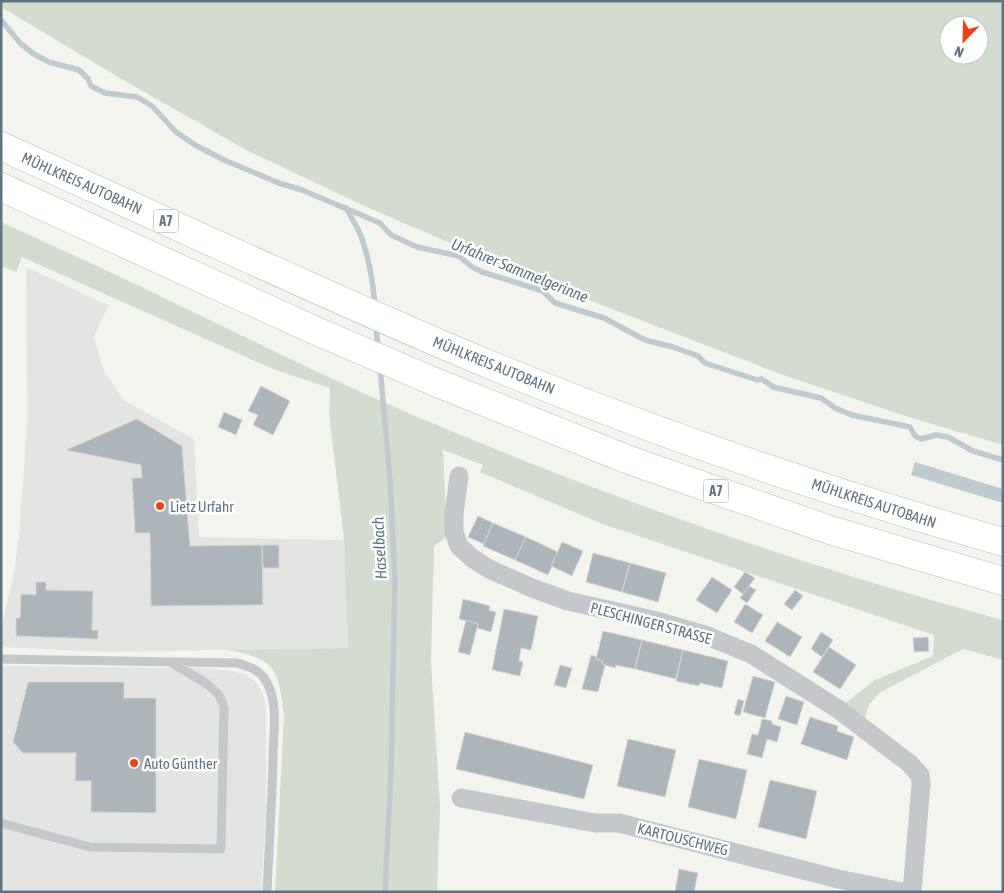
<svg xmlns="http://www.w3.org/2000/svg" width="1004" height="893" font-family="'Asap Condensed',sans-serif">
  <style>
    .built { fill: #e4e5e3 }
    .green { fill: #d4dccf; fill-rule: evenodd }
    .water { fill: #c0cbd0 }
    .lines { fill: none; stroke-linecap: round; stroke-linejoin: round }
    .stream { stroke: #c0cbd0; stroke-width: 5.5 }
    .building { fill: #acb6ba; stroke: #d5d5d2 }
    .highway-casing { stroke: #b6babc; stroke-width: 29 }
    .lane { stroke: #c5c8cb; stroke-width: 9 }
    .street { stroke: #c5c8cb; stroke-width: 19 }
    .highway { stroke: #fff; stroke-width: 28 }
    .poi-dot { fill: #f63f0d; stroke: #fff; stroke-width: 2 }
    .labels { text-anchor: middle; dominant-baseline: central; stroke-width: 5; stroke-linejoin: round; paint-order: stroke }
    .shield { fill: #fff; stroke: #8f9ea8; stroke-width: 1 }
    .shield-label { font-size: 14px; font-weight: bold; fill: #5f7483 }
    .street-label { font-size: 15px; fill: #5f7483; stroke: #fff }
    .poi-label { font-size: 15px; fill: #5f7483; stroke: #fff; text-anchor: start }
    .water-label { font-size: 16px; font-style: italic; fill: #5b7782; stroke: #fff }
  </style>
  <rect width="100%" height="100%" fill="#f4f4ef"/>
  <g class="built">
    <polygon points="26,267 108,305 94,337 105,373 125,401 194,439 199,537 344,540 348,648 106,652 1,647 1,629 13,578 19,536 24,467 27,420"/>
    <polygon points="1,666 202,668 233,671 244,674 254,680 261,689 265,700 266,712 266,814 261,892 1,892"/>
  </g>
  <g class="green">
    <path d="M1 1H1003V445L905 416 780 374 524 275 369 208 246 150 118 77 1 7ZM949 25H979V55H949Z"/>
    <path d="M1 222C44 242 87 261 129 281 234 331 337 384 444 428 626 504 813 569 1003 620V660L963 649 879 693 869 705 864 721 844 704 875 680 933 656 934 635 600 523 480 472 483 465 443 450 447 537 434 546 431 661 440 807 437 892H275L284 716C279 669 275 658 227 650L348 648 344 540 329 413 330 388 273 369 22 257 16 272 1 266Z"/>
  </g>
  <polygon class="water" points="915,462 1003,489 1003,503 911,475"/>
  <g class="lines">
    <g class="stream">
      <polyline points="1,20 20,43 34,54 49,62 79,70 88,79 91,86 105,93 137,97 152,106 176,132 195,145 224,160 279,183 302,190 380,223 391,235 417,247 459,256 472,267 482,272 543,291 555,303 604,318 645,340 673,347 698,356 705,363 742,375 757,380 762,379 773,387 821,398 835,408 852,415 910,427 915,436 921,439 936,435 948,437 973,451 1003,460"/>
      <path d="M346 208C351 217 357 226 361 236 369 258 373 282 375 306"/>
      <polyline points="376,325 378,348"/>
      <polyline points="380,367 390,480 395,579 391,771 385,892"/>
    </g>
  </g>
  <g class="building">
    <polygon points="261,386 290,401 273,435 253,425 258,415 248,411"/>
    <polygon points="224,412 242,420 236,435 218,427"/>
    <polygon points="137,419 182,446 190,546 262,545 263,605 151,606 150,533 135,533 132,478 142,478 141,465 66,450"/>
    <polygon points="478,516 493,523 484,544 468,537"/>
    <polygon points="493,523 526,537 515,560 483,546"/>
    <polygon points="526,537 558,552 548,575 515,560"/>
    <polygon points="562,542 583,551 572,576 551,566"/>
    <polygon points="262,545 279,545 279,568 263,568"/>
    <polygon points="593,553 630,563 622,592 586,582"/>
    <polygon points="630,563 666,573 658,602 622,592"/>
    <polygon points="745,572 755,578 743,594 734,587"/>
    <polygon points="712,577 732,590 717,613 696,600"/>
    <polygon points="36,582 46,582 46,590 93,591 92,630 98,630 98,639 16,636 16,618 20,618 21,594 36,595"/>
    <polygon points="749,586 756,590 747,603 740,598"/>
    <polygon points="795,590 803,596 792,610 784,604"/>
    <polygon points="463,599 490,606 489,610 496,612 491,632 477,628 478,624 459,619"/>
    <polygon points="745,604 763,615 752,633 734,622"/>
    <polygon points="504,609 538,616 531,650 521,648 519,661 523,662 520,676 492,670"/>
    <polygon points="466,620 478,624 470,655 458,652"/>
    <polygon points="777,622 802,637 790,657 765,641"/>
    <polygon points="603,631 642,640 635,669 616,665 615,668 605,665 602,664 603,661 596,659"/>
    <polygon points="821,632 833,640 822,657 811,649"/>
    <polygon points="928,637 929,651 914,652 913,638"/>
    <polygon points="642,640 683,650 676,679 635,669"/>
    <polygon points="829,647 856,665 840,689 813,672"/>
    <polygon points="683,650 728,661 722,688 700,683 699,686 676,681"/>
    <polygon points="591,655 597,657 596,659 603,661 602,664 605,665 598,692 582,689"/>
    <polygon points="560,665 572,668 566,688 554,685"/>
    <polygon points="753,676 775,682 765,718 743,712"/>
    <polygon points="28,682 124,682 124,698 156,698 156,813 91,812 91,781 75,781 76,753 23,753 13,742"/>
    <polygon points="786,696 804,702 797,725 778,719"/>
    <polygon points="738,699 744,701 740,716 734,714"/>
    <polygon points="810,717 838,726 837,731 854,737 847,760 801,744"/>
    <polygon points="762,719 772,721 772,724 781,727 777,742 767,739 762,758 747,754 752,734 758,735"/>
    <polygon points="465,732 593,765 584,799 456,769"/>
    <polygon points="628,739 676,750 665,797 617,786"/>
    <polygon points="699,759 747,770 736,819 688,807"/>
    <polygon points="770,780 817,791 806,839 758,827"/>
    <polygon points="679,869 698,873 694,892 675,892"/>
  </g>
  <g class="lines">
    <g class="highway-casing">
      <g id="highway">
        <path d="M1 146C146 212 290 279 436 342 620 421 810 487 1003 542"/>
        <polyline points="1,187 314,330 435,382 629,460 830,530 1003,581"/>
      </g>
    </g>
    <g class="lane">
      <path d="M1 659 237 663C250 667 261 670 267 683 279 705 273 735 273 758 272 803 269 847 267 892"/>
      <polyline points="1,823 90,847 221,849 224,707 219,695 206,683 172,663"/>
    </g>
    <g class="street">
      <polyline points="459,476 454,514 454,532 459,546 472,558 489,569 532,588 568,601 657,621 705,635 751,654 838,709 893,751 909,763 920,775 921,784 912,892"/>
      <polyline points="461,798 595,823 619,823 838,879 903,892"/>
    </g>
    <use href="#highway" class="highway"/>
  </g>
  <g class="poi-dot">
    <circle cx="160" cy="506" r="5"/>
    <circle cx="134" cy="763" r="5"/>
  </g>
  <g class="labels">
    <g class="shield">
      <rect x="153.5" y="209.5" width="25" height="23" rx="4"/>
      <rect x="703.5" y="479.5" width="25" height="23" rx="4"/>
    </g>
    <g class="shield-label">
      <text x="166" y="221">A7</text>
      <text x="716" y="491">A7</text>
    </g>
    <g class="street-label">
      <text transform="translate(82 183) rotate(24)">MÜHLKREIS AUTOBAHN</text>
      <text transform="translate(494 365) rotate(22)">MÜHLKREIS AUTOBAHN</text>
      <text transform="translate(874 503) rotate(18)">MÜHLKREIS AUTOBAHN</text>
      <text transform="translate(651 623) rotate(15)">PLESCHINGER STRASSE</text>
      <text transform="translate(683 839) rotate(14)">KARTOUSCHWEG</text>
    </g>
    <g class="poi-label">
      <text x="170" y="506">Lietz Urfahr</text>
      <text x="144" y="763">Auto Günther</text>
    </g>
    <g class="water-label">
      <text transform="translate(520 270) rotate(22)">Urfahrer Sammelgerinne</text>
      <text transform="translate(379 548) rotate(-93)">Haselbach</text>
    </g>
  </g>
  <rect width="1004" height="893" fill="none" stroke="#5f7483" stroke-width="5"/>
  <g transform="translate(964 40) rotate(203)"><circle r="24" fill="#ffffff" stroke="#bfc7cd"/>
  <path d="M0-4L9 19L0 12L-9 19Z" fill="#f63f0d"/>
  <text y="-8" font-size="14" font-weight="bold" text-anchor="middle" fill="#5f7483">N</text>
  </g>
</svg>
